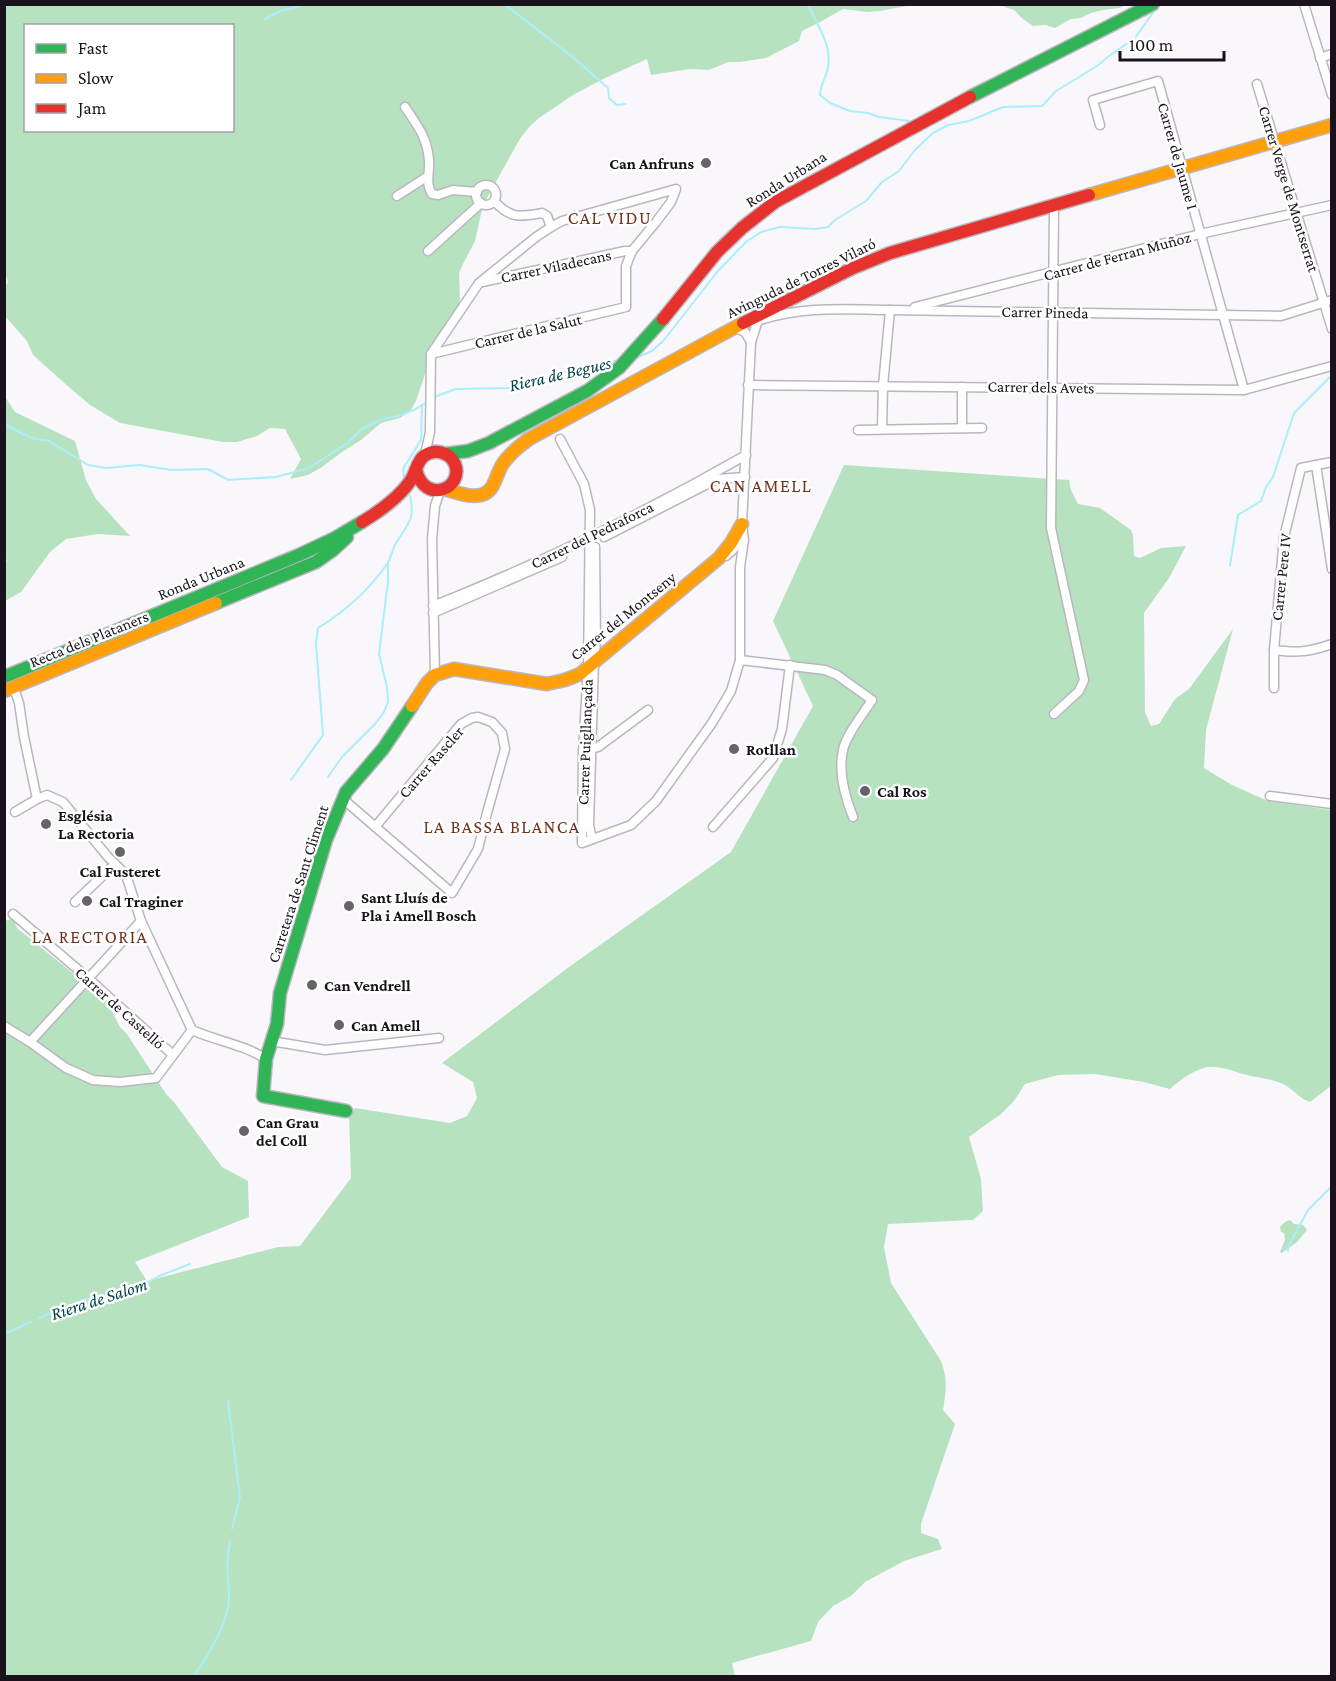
<svg xmlns="http://www.w3.org/2000/svg" width="1336" height="1681" font-family="'Crimson Pro',serif">
  <style>
    .forest { fill: #b7e2c0; fill-rule: evenodd }
    .lines { fill: none; stroke-linecap: round; stroke-linejoin: round }
    .stream { stroke: #a9effb; stroke-width: 2 }
    .street-casing { stroke: #bbb6be; stroke-width: 11 }
    .fast-casing { stroke: #bbb6be; stroke-width: 15 }
    .slow-casing { stroke: #bbb6be; stroke-width: 15 }
    .jam-casing { stroke: #bbb6be; stroke-width: 15 }
    .street { stroke: #fefeff; stroke-width: 8 }
    .fast { stroke: #30b455; stroke-width: 12 }
    .slow { stroke: #ff9f0a; stroke-width: 12 }
    .jam { stroke: #e5322d; stroke-width: 12 }
    .poi-dot { fill: #68626b; stroke: #fff; stroke-width: 2 }
    .labels { text-anchor: middle; dominant-baseline: central; stroke-width: 5; stroke-linejoin: round; paint-order: stroke }
    .street-label { font-size: 16px; fill: #19121d; stroke: #fff }
    .poi-label { font-size: 16px; font-weight: bold; fill: #19121d; stroke: #fff; text-anchor: start }
    .neighbourhood-label { font-size: 18px; letter-spacing: 1.5px; fill: #73301b; stroke: #fff }
    .water-label { font-size: 18px; font-style: italic; fill: #01444c; stroke: #fff }
  </style>
  <rect width="100%" height="100%" fill="#faf7fc"/>
  <g class="forest">
    <path d="M5 5H912L880 11 867 12 843 9 820 22 802 31 799 41 766 58 740 62H728L709 70 690 69 651 75 647 59 605 78 573 95 539 118 531 125 521 137 483 205 475 241 463 264 459 273 460 299 458 309 446 338 425 374 416 401 411 410 400 418 381 423 361 440 342 452 322 467 308 475 290 479 301 459 285 429 270 428 257 436 237 442H223L120 423 90 405 70 388 33 355 27 341 5 316V287L8 282 5 273ZM26 26H232V130H26Z"/>
    <polygon points="999,5 1126,5 1120,8 1103,10 1091,13 1081,18 1071,19 1055,28 1045,25 1033,26 1023,19 1014,10"/>
    <polygon points="4,395 15,412 75,441 86,480 96,499 130,536 98,534 66,539 50,552 21,592 5,601 5,565 7,560 4,558"/>
    <path d="M844 465 1069 480 1071 490 1078 504 1100 508 1131 530 1133 535 1134 556 1140 558 1161 548 1186 546 1169 578 1144 613 1145 712 1151 726 1159 724 1175 699 1189 689 1233 629 1206 730 1204 768 1232 785 1268 801 1331 810V1086L1310 1102C1300 1099 1293 1089 1283 1084 1272 1079 1259 1078 1247 1075 1236 1072 1222 1066 1210 1067 1196 1068 1180 1080 1170 1089L1144 1082 1095 1074 1058 1075 1025 1084 1014 1101 1000 1115 991 1121 969 1137 981 1179 983 1211 973 1220 888 1224 884 1247 891 1283 941 1361C948 1380 946 1391 943 1410L955 1424 921 1524V1533L938 1539 942 1549 904 1561 865 1582 851 1596 833 1606 818 1622 811 1641 732 1663 735 1676H5V921L13 918 17 928 106 1000 120 1027 127 1034 166 1094 174 1102 222 1167 248 1181 249 1217 135 1262 147 1281 278 1247 300 1246 351 1178 349 1116 355 1108 450 1123 467 1116 477 1098 473 1082 442 1063 569 967 731 852 813 706 773 621Z"/>
    <polygon points="1290,1220 1294,1224 1303,1225 1307,1230 1297,1242 1282,1253 1280,1252 1285,1240 1284,1233 1281,1232 1280,1227 1285,1222"/>
  </g>
  <g class="lines">
    <g class="stream">
      <polyline points="504,4 574,58 608,88 609,98 617,105 625,104"/>
      <path d="M808 4C817 26 832 43 828 68 826 78 820 85 820 95L830 103 850 111 868 113 879 117 909 121"/>
      <polyline points="265,19 280,11 298,7 303,4"/>
      <polyline points="638,357 652,351 664,340 718,271 746,242 761,232 780,227 816,229 828,227 835,220 866,201 882,182 899,171 915,150 933,133 948,125 969,121 1003,107 1042,106 1056,91 1097,66 1109,56 1135,38 1159,4"/>
      <polyline points="434,397 456,389 513,388 529,384 588,365 621,360"/>
      <polyline points="4,424 23,434 35,439 49,441 88,465 106,468 140,465 171,470 208,469 228,480 276,477 309,468 346,444 362,429 382,419 398,416 414,410 427,402"/>
      <polyline points="404,478 403,469 421,440 422,405"/>
      <polyline points="1230,566 1238,515 1261,501 1266,487 1273,477 1294,413 1332,375"/>
      <polyline points="328,777 342,757 376,723 384,712 388,702 387,687 379,654 388,581 388,563"/>
      <path d="M291 780 323 735 316 644 318 628C344 612 369 590 387 564 391 558 392 550 396 543 407 525 416 519 410 496"/>
      <polyline points="1288,1251 1289,1245 1308,1210 1332,1186"/>
      <polyline points="39,1318 86,1299 132,1291 159,1276 190,1264"/>
      <polyline points="4,1334 31,1322"/>
      <polyline points="228,1401 240,1497 232,1529"/>
      <path d="M194 1676C207 1657 228 1623 229 1599 229 1578 225 1564 230 1542"/>
    </g>
    <g class="street-casing">
      <g id="street">
        <polyline points="1304,4 1332,95"/>
        <polyline points="1320,58 1332,54"/>
        <polyline points="1257,84 1332,329"/>
        <path d="M405 107C417 125 427 137 429 160 430 172 425 184 432 194L438 195 453 190 477 192"/>
        <polyline points="1100,125 1093,100 1158,81 1244,390"/>
        <circle cx="486" cy="195" r="10"/>
        <polyline points="397,196 428,176"/>
        <path d="M494 201C511 219 519 217 542 213L547 216 551 227"/>
        <polyline points="428,251 481,203"/>
        <polyline points="482,282 625,251 632,251"/>
        <polyline points="915,307 1200,234 1332,205"/>
        <path d="M753 322C802 306 840 309 890 310L1281 316 1332 300"/>
        <polyline points="751,342 758,320"/>
        <polyline points="748,385 1244,390 1332,366"/>
        <polyline points="962,387 962,428"/>
        <polyline points="882,429 883,386 890,310"/>
        <polyline points="858,430 982,428"/>
        <polyline points="560,439 584,484 590,510 588,667 583,751 582,843 631,825 656,801 712,723 731,691 740,660 740,567 744,540 743,533"/>
        <polyline points="425,455 430,432 431,354 479,283 536,237 551,227 562,221 676,189 671,202 656,222 632,251 626,266 626,307 431,354"/>
        <polyline points="1316,465 1332,569"/>
        <polyline points="604,537 717,479 745,477"/>
        <path d="M726 556C736 548 746 537 742 524L751 342 745 332 736 328"/>
        <path d="M433 606C541 563 645 513 746 455"/>
        <polyline points="433,613 562,557"/>
        <path d="M1274 650C1298 653 1309 652 1332 644"/>
        <path d="M740 660 825 670 837 675 872 700C863 714 846 735 843 750 838 772 845 797 853 817"/>
        <polyline points="435,675 432,539 435,506 440,491"/>
        <path d="M14 688 19 703 24 737 37 799 47 795 63 802 108 857 126 875 141 921 192 1030C216 1041 243 1044 266 1059"/>
        <polyline points="1274,688 1274,650 1284,537 1301,468 1332,462"/>
        <polyline points="1054,714 1079,691 1084,680 1051,528 1054,206"/>
        <polyline points="587,750 598,747 648,710"/>
        <polyline points="1270,796 1332,804"/>
        <polyline points="343,799 452,893 478,849 487,813 505,749 502,733 492,722 478,717 472,718 461,724 375,827"/>
        <polyline points="15,812 37,799"/>
        <polyline points="713,827 773,758 782,729 790,665"/>
        <polyline points="592,839 589,825 594,661 596,643 595,547"/>
        <polyline points="75,902 115,864"/>
        <polyline points="13,914 89,979 173,1055"/>
        <polyline points="4,1026 30,1042 66,1068 93,1080 120,1082 156,1078 192,1030"/>
        <polyline points="271,1041 325,1050 439,1038"/>
        <polyline points="30,1042 141,921"/>
      </g>
    </g>
    <g class="fast-casing">
      <g id="fast">
        <polyline points="970,97 1153,4"/>
        <polyline points="445,454 468,451 489,443 587,391 619,368 663,319"/>
        <polyline points="216,603 316,562 333,550 347,537"/>
        <polyline points="4,677 299,555 335,538 362,522"/>
        <polyline points="346,1111 263,1096 266,1059 277,1024 280,993 326,840 346,792 383,749 412,706"/>
      </g>
    </g>
    <g class="slow-casing">
      <g id="slow">
        <polyline points="1089,195 1332,125"/>
        <path d="M444 489C459 493 482 503 492 487 496 480 498 472 502 465 509 454 519 446 529 439L743 323"/>
        <polyline points="4,691 216,603"/>
        <polyline points="412,706 427,683 435,675 454,669 547,684 565,680 580,674 719,558 731,543 742,524"/>
      </g>
    </g>
    <g class="jam-casing">
      <g id="jam">
        <polyline points="663,319 717,252 742,228 775,202 970,97"/>
        <polyline points="743,323 853,268 890,253 1089,195"/>
        <path d="M362 522C380 511 399 498 411 480 416 472 417 461 424 456 434 448 450 452 455 464 464 489 425 505 416 470"/>
      </g>
    </g>
    <use href="#street" class="street"/>
    <use href="#fast" class="fast"/>
    <use href="#slow" class="slow"/>
    <use href="#jam" class="jam"/>
  </g>
  <g class="poi-dot">
    <circle cx="706" cy="163" r="6"/>
    <circle cx="734" cy="749" r="6"/>
    <circle cx="865" cy="791" r="6"/>
    <circle cx="46" cy="824" r="6"/>
    <circle cx="120" cy="852" r="6"/>
    <circle cx="87" cy="901" r="6"/>
    <circle cx="349" cy="906" r="6"/>
    <circle cx="312" cy="985" r="6"/>
    <circle cx="339" cy="1025" r="6"/>
    <circle cx="244" cy="1131" r="6"/>
  </g>
  <g class="labels">
    <g class="street-label">
      <text transform="translate(1178 156) rotate(74)">Carrer de Jaume I</text>
      <text transform="translate(786 179) rotate(-32)">Ronda Urbana</text>
      <text transform="translate(1289 189) rotate(73)">Carrer Verge de Montserrat</text>
      <text transform="translate(1117 256) rotate(-15)">Carrer de Ferran Muñoz</text>
      <text transform="translate(556 266) rotate(-12)">Carrer Viladecans</text>
      <text transform="translate(801 278) rotate(-26)">Avinguda de Torres Vilaró</text>
      <text transform="translate(1045 312) rotate(1)">Carrer Pineda</text>
      <text transform="translate(528 331) rotate(-13)">Carrer de la Salut</text>
      <text transform="translate(1041 387) rotate(1)">Carrer dels Avets</text>
      <text transform="translate(592 535) rotate(-26)">Carrer del Pedraforca</text>
      <text transform="translate(1281 577) rotate(-84)">Carrer Pere IV</text>
      <text transform="translate(201 578) rotate(-22)">Ronda Urbana</text>
      <text transform="translate(623 616) rotate(-39)">Carrer del Montseny</text>
      <text transform="translate(89 639) rotate(-22)">Recta dels Plataners</text>
      <text transform="translate(585 742) rotate(-88)">Carrer Puigllançada</text>
      <text transform="translate(431 762) rotate(-49)">Carrer Rascler</text>
      <text transform="translate(298 884) rotate(-72)">Carretera de Sant Climent</text>
      <text transform="translate(120 1008) rotate(42)">Carrer de Castelló</text>
    </g>
    <g class="poi-label">
      <text x="694" y="163" text-anchor="end">Can Anfruns</text>
      <text x="746" y="749">Rotllan</text>
      <text x="877" y="791">Cal Ros</text>
      <text x="58" y="815">Església<tspan x="58" dy="18">La Rectoria</tspan></text>
      <text x="120" y="871" text-anchor="middle">Cal Fusteret</text>
      <text x="361" y="897">Sant Lluís de<tspan x="361" dy="18">Pla i Amell Bosch</tspan></text>
      <text x="99" y="901">Cal Traginer</text>
      <text x="324" y="985">Can Vendrell</text>
      <text x="351" y="1025">Can Amell</text>
      <text x="256" y="1122">Can Grau<tspan x="256" dy="18">del Coll</tspan></text>
    </g>
    <g class="neighbourhood-label">
      <text x="610" y="218">CAL VIDU</text>
      <text x="761" y="486">CAN AMELL</text>
      <text x="502" y="827">LA BASSA BLANCA</text>
      <text x="90" y="937">LA RECTORIA</text>
    </g>
    <g class="water-label">
      <text transform="translate(560 374) rotate(-13)">Riera de Begues</text>
      <text transform="translate(99 1299) rotate(-18)">Riera de Salom</text>
    </g>
  </g>
  <rect width="1336" height="1681" fill="none" stroke="#19121d" stroke-width="12"/>
  <rect x="24" y="24" width="210" height="108" fill="#ffffff" stroke="#a3a0a5" stroke-width="1.5"/>
  <rect x="36" y="44" width="30" height="9" fill="#30b455" stroke="#a3a0a5" stroke-width="1.5"/>
  <text x="78" y="54" font-size="18" fill="#19121d">Fast</text>
  <rect x="36" y="74" width="30" height="9" fill="#ff9f0a" stroke="#a3a0a5" stroke-width="1.5"/>
  <text x="78" y="84" font-size="18" fill="#19121d">Slow</text>
  <rect x="36" y="104" width="30" height="9" fill="#e5322d" stroke="#a3a0a5" stroke-width="1.5"/>
  <text x="78" y="114" font-size="18" fill="#19121d">Jam</text>
  <path d="M1120 51v9h104v-9" fill="none" stroke="#19121d" stroke-width="3"/>
  <text x="1129" y="51" font-size="18" fill="#19121d" stroke="#ffffff" stroke-width="4.5" paint-order="stroke">100 m</text>
</svg>
